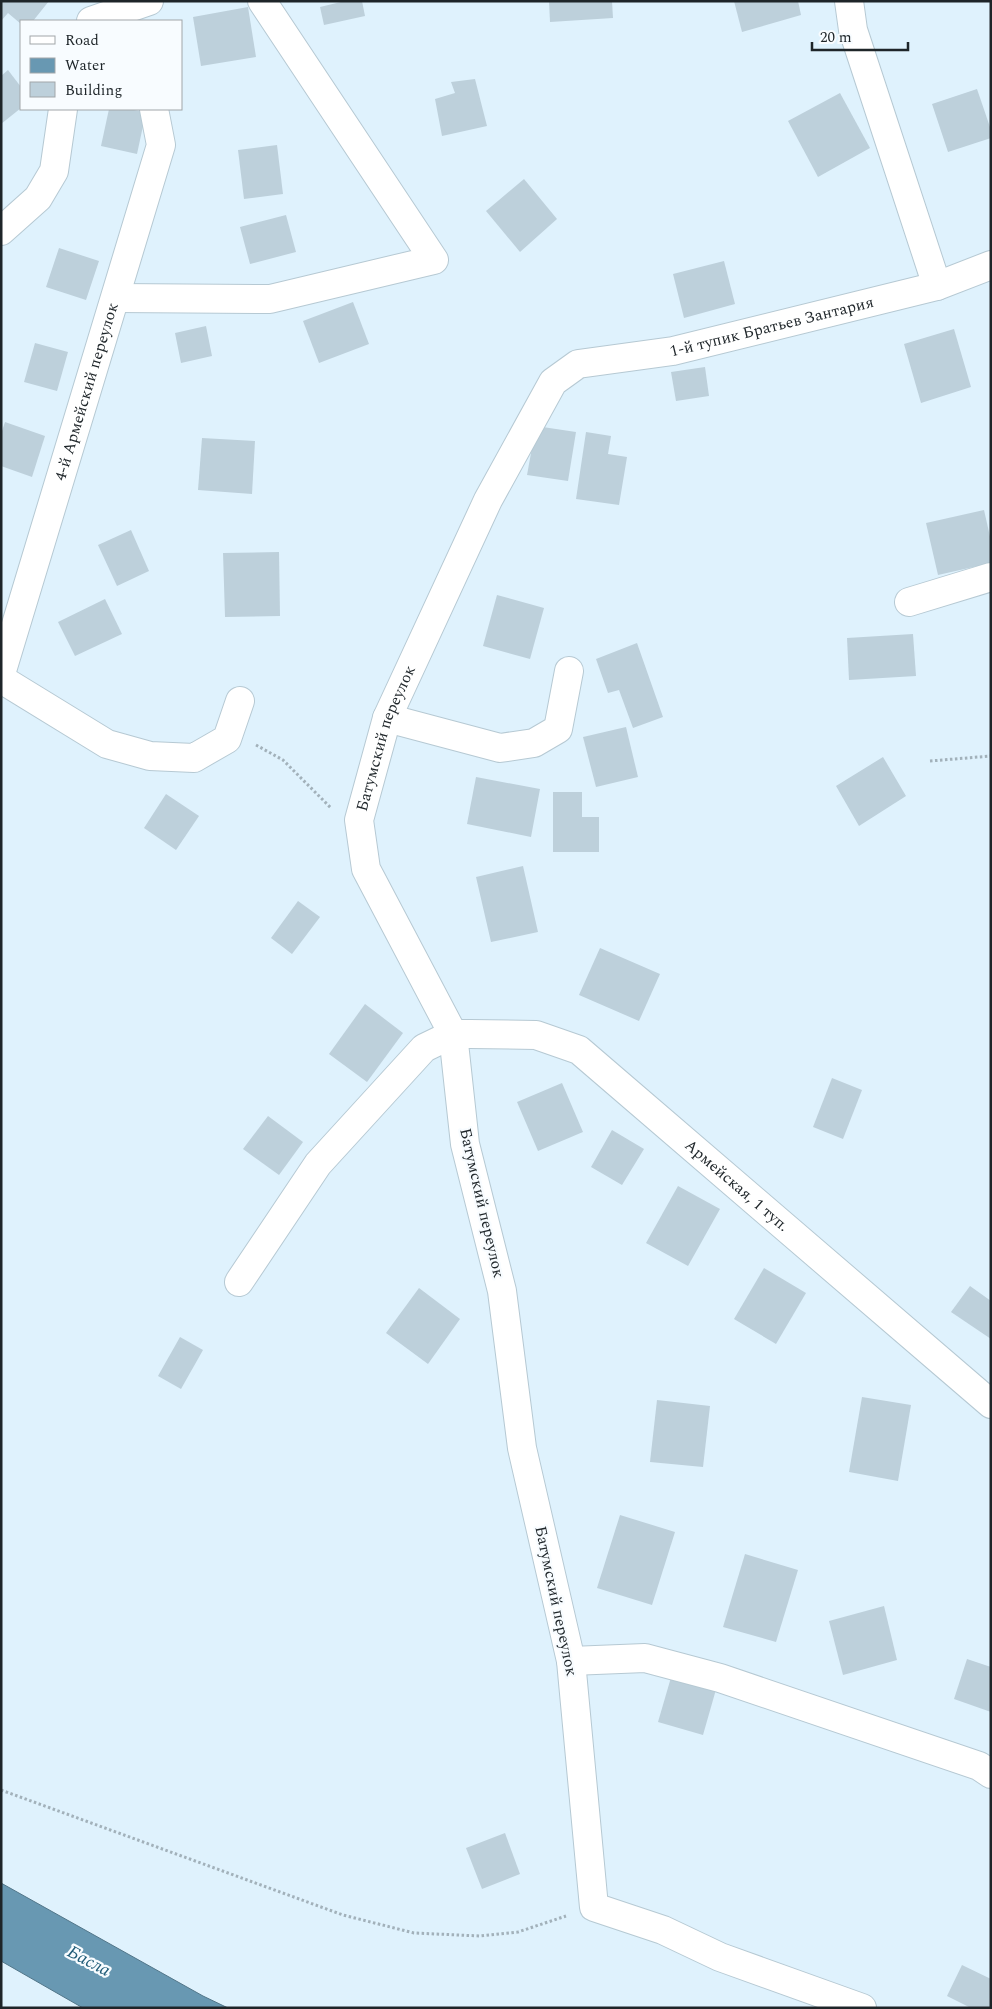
<svg xmlns="http://www.w3.org/2000/svg" width="992" height="2009" font-family="Spectral,serif">
  <style>
    .water { fill: #6898b2; stroke: #527689 }
    .building { fill: #bdd0db }
    .lines { fill: none; stroke-linecap: round; stroke-linejoin: round }
    .minor-casing { stroke: #b6c9d3; stroke-width: 30 }
    .path { stroke: #a2b1ba; stroke-width: 3; stroke-dasharray: 2.5 2.5; stroke-linecap: butt }
    .minor { stroke: #fff; stroke-width: 28 }
    .labels { text-anchor: middle; dominant-baseline: central; stroke-width: 4.5; stroke-linejoin: round; paint-order: stroke }
    .street-label { font-size: 16px; fill: #1e2529; stroke: #f8fcff }
    .water-label { font-size: 18px; font-style: italic; fill: #205c78; stroke: #f8fcff }
  </style>
  <rect width="100%" height="100%" fill="#dff2fd"/>
  <polygon class="water" points="1,1883 203,1996 228,2008 83,2008 1,1961"/>
  <g class="building">
    <polygon points="1,1 49,1 33,21 21,21 21,24 8,13 1,21"/>
    <polygon points="345,1 362,1 365,16 324,25 320,7"/>
    <polygon points="549,1 612,1 613,18 550,22"/>
    <polygon points="734,1 798,1 801,15 742,32"/>
    <polygon points="248,7 256,57 201,66 193,17"/>
    <polygon points="8,70 21,87 21,108 1,124 1,76"/>
    <polygon points="475,79 487,126 442,136 435,99 455,93 451,82"/>
    <polygon points="977,89 991,130 991,138 948,152 932,104"/>
    <polygon points="840,93 870,148 818,177 788,121"/>
    <polygon points="109,109 128,109 146,112 137,154 101,146"/>
    <polygon points="277,145 283,194 244,199 238,150"/>
    <polygon points="524,179 557,219 520,252 486,211"/>
    <polygon points="286,215 296,252 250,264 240,227"/>
    <polygon points="59,248 99,261 86,300 46,287"/>
    <polygon points="724,261 735,304 684,318 673,274"/>
    <polygon points="353,302 369,344 319,363 303,321"/>
    <polygon points="206,326 212,356 181,363 175,333"/>
    <polygon points="954,329 971,387 921,403 904,344"/>
    <polygon points="35,343 68,352 57,391 24,382"/>
    <polygon points="705,367 709,396 676,401 671,372"/>
    <polygon points="5,422 45,436 32,477 1,466 1,434"/>
    <polygon points="536,426 576,432 568,481 527,475"/>
    <polygon points="586,432 611,436 608,454 627,457 619,505 576,499"/>
    <polygon points="202,438 255,441 252,494 198,490"/>
    <polygon points="984,510 991,541 991,563 938,575 926,523"/>
    <polygon points="131,530 149,571 117,586 98,545"/>
    <polygon points="279,552 280,616 225,617 223,553"/>
    <polygon points="497,595 544,608 530,659 483,646"/>
    <polygon points="105,599 122,634 75,656 58,622"/>
    <polygon points="913,634 916,676 849,680 847,638"/>
    <polygon points="637,643 663,717 633,728 619,690 608,693 596,659"/>
    <polygon points="626,727 638,777 596,787 583,737"/>
    <polygon points="883,757 906,796 859,826 836,786"/>
    <polygon points="476,777 540,789 531,837 467,824"/>
    <polygon points="553,792 582,792 582,817 599,817 599,852 553,852"/>
    <polygon points="166,794 199,816 176,850 144,828"/>
    <polygon points="523,866 538,932 491,942 476,877"/>
    <polygon points="298,901 320,917 292,954 271,938"/>
    <polygon points="600,948 660,974 639,1021 579,995"/>
    <polygon points="365,1004 403,1033 367,1082 329,1054"/>
    <polygon points="832,1078 862,1090 843,1139 813,1127"/>
    <polygon points="562,1083 583,1132 538,1151 517,1102"/>
    <polygon points="268,1116 303,1142 279,1175 243,1149"/>
    <polygon points="612,1130 644,1149 622,1185 591,1167"/>
    <polygon points="678,1186 720,1209 688,1266 646,1243"/>
    <polygon points="764,1268 806,1293 776,1344 734,1319"/>
    <polygon points="970,1286 991,1301 991,1339 951,1312"/>
    <polygon points="419,1288 460,1319 428,1364 386,1333"/>
    <polygon points="180,1337 203,1350 181,1389 158,1376"/>
    <polygon points="862,1397 911,1405 898,1481 849,1472"/>
    <polygon points="657,1400 710,1406 703,1467 650,1462"/>
    <polygon points="620,1515 675,1532 652,1605 597,1588"/>
    <polygon points="745,1554 798,1570 776,1642 723,1627"/>
    <polygon points="884,1606 897,1660 843,1675 829,1621"/>
    <polygon points="967,1659 991,1667 991,1712 954,1699"/>
    <polygon points="672,1674 717,1686 703,1735 658,1722"/>
    <polygon points="505,1833 520,1874 482,1889 466,1848"/>
    <polygon points="962,1965 991,1979 991,2008 971,2008 947,1996"/>
  </g>
  <g class="lines">
    <g class="minor-casing">
      <g id="minor">
        <polyline points="849,1 853,30 937,286"/>
        <polyline points="91,21 149,1"/>
        <polyline points="1,231 38,198 54,171 63,109"/>
        <polyline points="116,298 270,299 434,260 262,1"/>
        <polyline points="909,602 991,577"/>
        <path id="s1" d="M1 674 161 145 154 109"/>
        <polyline points="1,679 107,744 150,756 194,758 227,739 240,701"/>
        <polyline points="387,718 500,748 534,743 558,729 569,671"/>
        <path id="s2" d="M239 1282 318 1164 424 1048 453 1034H470L536 1035 579 1050 991 1404"/>
        <polyline points="571,1661 645,1658 720,1678 979,1766 991,1774"/>
        <path id="s3" d="M862 2008 720 1957 663 1930 594 1907 571 1661 522 1448 502 1291 465 1144 453 1034 366 869 359 820 387 718 488 500 553 382 578 364 673 351 937 286 991 265"/>
      </g>
    </g>
    <g class="path">
      <polyline points="256,745 283,760 331,808"/>
      <polyline points="930,761 991,756"/>
      <polyline points="1,1790 343,1915 414,1933 480,1936 518,1932 566,1916"/>
    </g>
    <use href="#minor" class="minor"/>
  </g>
  <g class="labels">
    <g class="street-label">
      <text stroke="none"><textPath href="#s3" startOffset="2118">1-й тупик Братьев Зантария</textPath></text>
      <text stroke="none"><textPath href="#s1" startOffset="295">4-й Армейский переулок</textPath></text>
      <text stroke="none"><textPath href="#s3" startOffset="1495">Батумский переулок</textPath></text>
      <text stroke="none"><textPath href="#s2" startOffset="668">Армейская, 1 туп.</textPath></text>
      <text transform="translate(482 1203) rotate(77)">Батумский переулок</text>
      <text transform="translate(556 1601) rotate(78)">Батумский переулок</text>
    </g>
    <g class="water-label">
      <text transform="translate(89 1961) rotate(28)">Басла</text>
    </g>
  </g>
  <rect width="992" height="2009" fill="none" stroke="#1e2529" stroke-width="5"/>
  <rect x="20" y="20" width="162" height="90" fill="#f8fcff" stroke="#a1a6a9"/>
  <rect x="30" y="36" width="25" height="8" fill="#ffffff" stroke="#a1a6a9"/>
  <text x="65" y="45" font-size="15" fill="#1e2529">Road</text>
  <rect x="30" y="58" width="25" height="15" fill="#6898b2" stroke="#a1a6a9"/>
  <text x="65" y="70" font-size="15" fill="#1e2529">Water</text>
  <rect x="30" y="82" width="25" height="15" fill="#bdd0db" stroke="#a1a6a9"/>
  <text x="65" y="95" font-size="15" fill="#1e2529">Building</text>
  <path d="M812 42v8h96v-8" fill="none" stroke="#1e2529" stroke-width="2.5"/>
  <text x="820" y="42" font-size="15" fill="#1e2529" stroke="#f8fcff" stroke-width="4" paint-order="stroke">20 m</text>
</svg>
